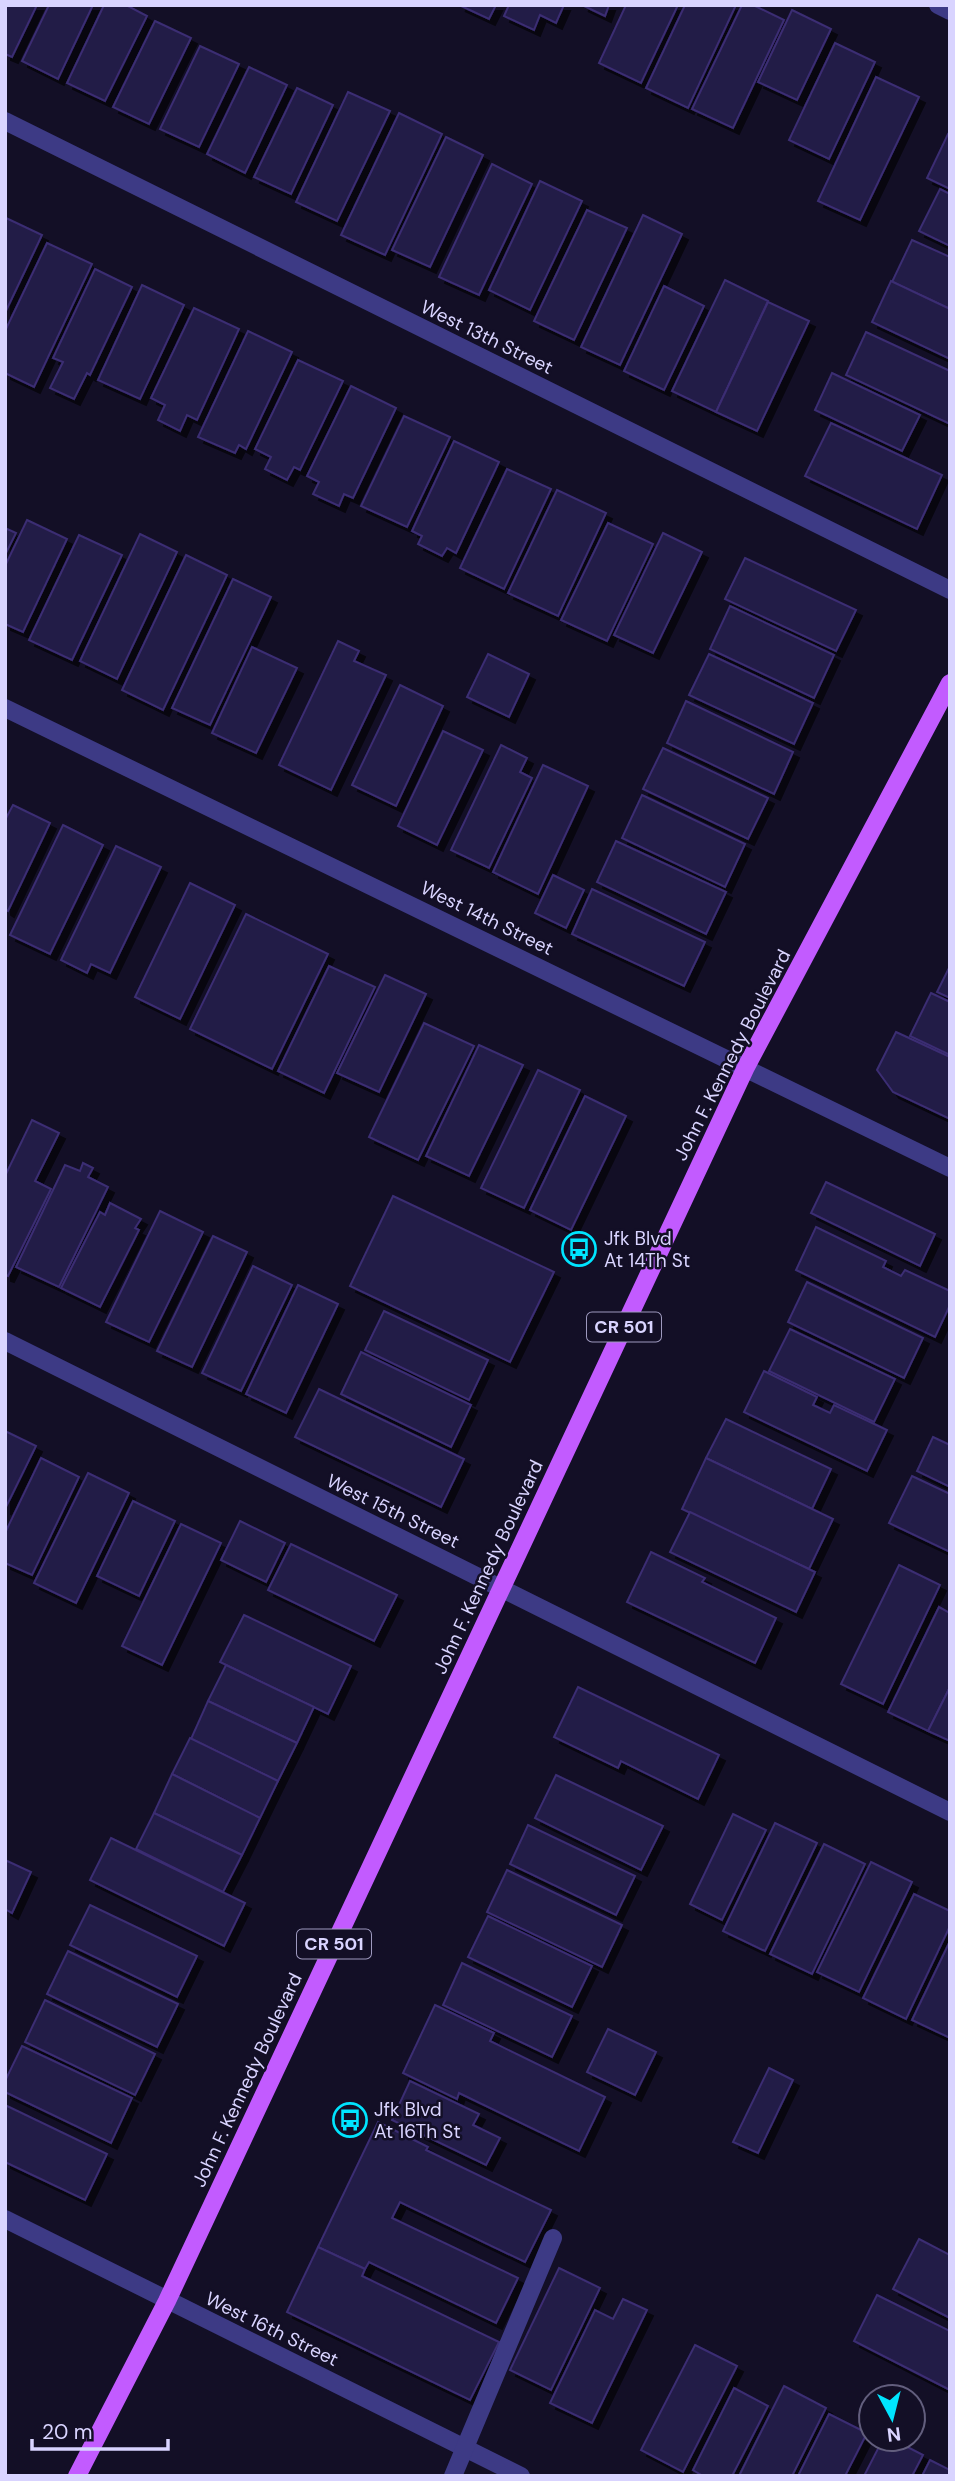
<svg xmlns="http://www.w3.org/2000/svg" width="955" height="2481" font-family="'DM Sans',sans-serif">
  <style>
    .building { fill: #241b47; stroke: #3b2d73; stroke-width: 2; filter: url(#shadow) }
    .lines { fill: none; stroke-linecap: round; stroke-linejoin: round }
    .minor { stroke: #3d3a85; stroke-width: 18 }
    .major { stroke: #c25bff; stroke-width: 18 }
    .labels { text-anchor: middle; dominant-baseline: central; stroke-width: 5; stroke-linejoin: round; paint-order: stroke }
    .shield { fill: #130f26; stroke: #9e99be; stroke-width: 2 }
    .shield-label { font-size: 18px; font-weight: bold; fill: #d9d4ff }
    .street-label { font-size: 19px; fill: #d9d4ff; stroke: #130f26 }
    .poi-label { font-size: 19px; fill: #d9d4ff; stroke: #130f26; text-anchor: start }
  </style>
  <defs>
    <filter id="shadow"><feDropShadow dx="6" dy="6" stdDeviation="0" flood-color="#0009"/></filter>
  </defs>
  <rect width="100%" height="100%" fill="#130f26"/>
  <g class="building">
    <polygon points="5,5 37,5 12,57 5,54"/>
    <polygon points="49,5 93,5 58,79 22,61"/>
    <polygon points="104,5 126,5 147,16 105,101 67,83"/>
    <polygon points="459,5 496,5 489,19"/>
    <polygon points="509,5 564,5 556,23 540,15 534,30 504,16"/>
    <polygon points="582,5 609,5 605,16"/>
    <polygon points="626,5 678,5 641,83 599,63"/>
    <polygon points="685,5 736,5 688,108 646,88"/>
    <polygon points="742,5 753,5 784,20 733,128 692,109"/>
    <polygon points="792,10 831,29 797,100 758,82"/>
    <polygon points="155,21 191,38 149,124 113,107"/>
    <polygon points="835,43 875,62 829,159 789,140"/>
    <polygon points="200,46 239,64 199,147 160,129"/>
    <polygon points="249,67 287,85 245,173 207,154"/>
    <polygon points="876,77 919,97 860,220 818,201"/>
    <polygon points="297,88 333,105 291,194 254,177"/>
    <polygon points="348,92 390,111 337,221 296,202"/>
    <polygon points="399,113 442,134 385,255 341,235"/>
    <polygon points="948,134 950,135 950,189 927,178"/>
    <polygon points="446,137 483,155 430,267 392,250"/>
    <polygon points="492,164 532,184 479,295 439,277"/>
    <polygon points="540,181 582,201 530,310 489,290"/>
    <polygon points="940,189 950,194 950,246 919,231"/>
    <polygon points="587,210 627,228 574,340 534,321"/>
    <polygon points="643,215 682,234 620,365 581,347"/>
    <polygon points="6,218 42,235 5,313 5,220"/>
    <polygon points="912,240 950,257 950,309 892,282"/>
    <polygon points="47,243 92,264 34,387 5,373 5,331"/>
    <polygon points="95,269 132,287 90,375 87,373 74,399 50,388 63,362 53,358"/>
    <polygon points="725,280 768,301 716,412 672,391"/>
    <polygon points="891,281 950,309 950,359 872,322"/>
    <polygon points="142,285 184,305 140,399 98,380"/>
    <polygon points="664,286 704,306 664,390 624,371"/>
    <polygon points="768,302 809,321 757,431 716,412"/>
    <polygon points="194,308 239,329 197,420 187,415 180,431 158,420 165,405 151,398"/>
    <polygon points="248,331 292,352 246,449 239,445 235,453 198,437"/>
    <polygon points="866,332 950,371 950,424 846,375"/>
    <polygon points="298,360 343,381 300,470 294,467 287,480 265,469 271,457 255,449"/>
    <polygon points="832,373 920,415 902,451 815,410"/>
    <polygon points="351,386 396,408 353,498 344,494 339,506 313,494 319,482 307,476"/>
    <polygon points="404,416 450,437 407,527 361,506"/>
    <polygon points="831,423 942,475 917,529 805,476"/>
    <polygon points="454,441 499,462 456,553 447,548 442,556 418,544 422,536 412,531"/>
    <polygon points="507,469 551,489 504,589 460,568"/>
    <polygon points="557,490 606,513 558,616 508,593"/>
    <polygon points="27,520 67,539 23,632 5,624 5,566"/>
    <polygon points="608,523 653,544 607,641 561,620"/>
    <polygon points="5,528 16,533 5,555"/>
    <polygon points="663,533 702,552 653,653 614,635"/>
    <polygon points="140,534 177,552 117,679 80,661"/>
    <polygon points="79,535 122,555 72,660 29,640"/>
    <polygon points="186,555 227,575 163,710 122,690"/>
    <polygon points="745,558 856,610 836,651 725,599"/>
    <polygon points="233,579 271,597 210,725 172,708"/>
    <polygon points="730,606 834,655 814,698 710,649"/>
    <polygon points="338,641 359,651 354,661 386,675 331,790 279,765"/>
    <polygon points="252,647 297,668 256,753 212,733"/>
    <polygon points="488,654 529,674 509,717 467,697"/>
    <polygon points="709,654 813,703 794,744 689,695"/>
    <polygon points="400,685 443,706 396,806 352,785"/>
    <polygon points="686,701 793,752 774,794 667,743"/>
    <polygon points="443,731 483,750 437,845 398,826"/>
    <polygon points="501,745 527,758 520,772 532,778 489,868 451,850"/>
    <polygon points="663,748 768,798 748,839 643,789"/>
    <polygon points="543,765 588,786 538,894 493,872"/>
    <polygon points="642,795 745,844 725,887 622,838"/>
    <polygon points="13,805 50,823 8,911 5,909 5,820"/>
    <polygon points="63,825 103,845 50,954 10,935"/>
    <polygon points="616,841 726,892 706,934 597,882"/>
    <polygon points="116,846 161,867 110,973 91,964 87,973 61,960"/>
    <polygon points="553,875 584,890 566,928 535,913"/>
    <polygon points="190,883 235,905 180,1019 135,997"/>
    <polygon points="592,889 705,942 684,986 572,934"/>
    <polygon points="246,914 328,954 272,1069 190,1029"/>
    <polygon points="329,966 375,987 324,1093 278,1071"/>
    <polygon points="950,966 950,998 937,992"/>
    <polygon points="385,975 426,994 379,1092 337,1073"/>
    <polygon points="931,993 950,1002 950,1055 910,1036"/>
    <polygon points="424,1023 474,1046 418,1160 369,1137"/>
    <polygon points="896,1032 950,1057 950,1119 893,1092 877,1070"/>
    <polygon points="479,1045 523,1065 469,1176 426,1156"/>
    <polygon points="538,1070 580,1090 524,1208 481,1188"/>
    <polygon points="585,1096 626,1116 571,1230 530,1210"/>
    <polygon points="32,1120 59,1133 35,1181 51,1189 8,1276 5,1275 5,1176"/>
    <polygon points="83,1163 93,1168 88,1177 108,1187 59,1287 16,1267 65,1165 80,1171"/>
    <polygon points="826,1182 935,1234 920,1266 811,1213"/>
    <polygon points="393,1196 554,1272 510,1362 350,1286"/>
    <polygon points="110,1203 141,1219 135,1228 139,1230 100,1307 61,1288 100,1212 105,1215"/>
    <polygon points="160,1211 203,1232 149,1342 106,1322"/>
    <polygon points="816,1227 886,1261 883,1267 901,1276 905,1270 950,1291 950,1305 935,1337 796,1270"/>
    <polygon points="213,1236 247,1252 192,1367 157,1351"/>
    <polygon points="253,1266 292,1285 241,1391 202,1373"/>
    <polygon points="807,1282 923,1338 904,1378 788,1322"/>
    <polygon points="298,1285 338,1304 286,1413 246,1394"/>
    <polygon points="384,1311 488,1360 469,1400 365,1350"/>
    <polygon points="790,1329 895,1379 874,1422 769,1371"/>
    <polygon points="361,1352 471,1405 451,1447 341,1394"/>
    <polygon points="764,1371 817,1397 813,1405 830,1413 834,1405 887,1430 867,1471 744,1412"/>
    <polygon points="319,1389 464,1459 441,1507 295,1437"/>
    <polygon points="726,1419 831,1469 812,1509 706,1458"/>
    <polygon points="5,1431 36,1446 5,1509"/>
    <polygon points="933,1437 950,1445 950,1487 917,1471"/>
    <polygon points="41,1458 79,1477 32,1575 5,1563 5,1533"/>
    <polygon points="706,1458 833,1519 809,1569 682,1509"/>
    <polygon points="88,1473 129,1493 76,1603 34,1583"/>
    <polygon points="912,1476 950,1494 950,1552 889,1523"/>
    <polygon points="133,1501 175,1521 139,1596 97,1576"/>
    <polygon points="690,1512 815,1572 796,1612 670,1552"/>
    <polygon points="240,1521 285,1543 266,1582 221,1560"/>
    <polygon points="181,1524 221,1543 162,1665 122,1646"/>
    <polygon points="291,1544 397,1595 374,1641 268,1590"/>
    <polygon points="651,1552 705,1578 702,1582 776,1618 755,1663 627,1602"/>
    <polygon points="899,1565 940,1585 883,1704 841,1684"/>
    <polygon points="939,1607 950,1613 950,1687 928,1731 888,1712"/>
    <polygon points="244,1615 351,1666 328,1714 220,1662"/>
    <polygon points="226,1665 314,1707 297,1743 208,1701"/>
    <polygon points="578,1687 719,1755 698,1799 621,1761 618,1768 554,1737"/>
    <polygon points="950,1687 950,1741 928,1731"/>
    <polygon points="208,1701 297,1743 278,1781 191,1739"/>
    <polygon points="190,1738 278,1781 260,1818 172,1774"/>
    <polygon points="172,1774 260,1818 242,1855 154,1813"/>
    <polygon points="556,1775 663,1826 641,1870 535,1818"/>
    <polygon points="154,1813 242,1855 223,1892 136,1849"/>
    <polygon points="733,1814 766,1830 722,1920 690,1904"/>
    <polygon points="775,1823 817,1843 765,1951 723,1931"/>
    <polygon points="528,1825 635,1876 616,1915 510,1864"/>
    <polygon points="111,1838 245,1903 224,1946 90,1880"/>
    <polygon points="824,1844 865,1864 812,1974 770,1954"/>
    <polygon points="5,1860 31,1872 12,1913 5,1909"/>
    <polygon points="871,1862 912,1882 859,1992 817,1972"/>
    <polygon points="507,1870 622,1925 602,1967 487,1912"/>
    <polygon points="914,1894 950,1911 950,1926 906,2019 863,1998"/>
    <polygon points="90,1905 197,1956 177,1997 70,1945"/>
    <polygon points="488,1916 592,1966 572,2007 468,1957"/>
    <polygon points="950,1941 950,2038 912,2020"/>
    <polygon points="68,1951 178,2004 157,2047 47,1994"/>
    <polygon points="462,1963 572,2016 552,2057 443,2005"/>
    <polygon points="45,2000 155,2054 135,2095 25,2042"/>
    <polygon points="435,2005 494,2033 490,2041 605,2097 579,2151 459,2093 457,2099 403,2073"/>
    <polygon points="608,2029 656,2052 635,2095 587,2072"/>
    <polygon points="22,2046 132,2098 111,2143 5,2092 5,2081"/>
    <polygon points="769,2068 793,2080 758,2153 733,2142"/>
    <polygon points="410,2081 479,2114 473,2125 500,2138 486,2165 392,2120"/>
    <polygon points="5,2105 107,2154 85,2200 5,2162"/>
    <polygon points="378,2122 428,2147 426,2150 551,2210 525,2262 400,2202 392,2218 518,2278 496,2323 369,2262 365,2269 318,2247"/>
    <polygon points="919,2239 950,2255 950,2318 893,2289"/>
    <polygon points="318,2247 365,2269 362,2276 499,2342 470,2400 287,2312"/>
    <polygon points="559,2268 600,2288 551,2390 510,2370"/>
    <polygon points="877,2295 950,2331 950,2390 854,2341"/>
    <polygon points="623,2299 647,2310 592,2423 550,2403 595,2310 613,2319"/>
    <polygon points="695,2345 737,2366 683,2472 641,2450"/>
    <polygon points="784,2386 826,2408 792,2476 739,2476"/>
    <polygon points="734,2388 768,2406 732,2476 703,2476 693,2470"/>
    <polygon points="829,2414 867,2433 845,2476 798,2476"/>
    <polygon points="883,2439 892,2439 923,2455 912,2476 864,2476"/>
    <polygon points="930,2460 950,2470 950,2476 922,2476"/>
  </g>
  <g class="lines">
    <g class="minor">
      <polyline points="938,5 950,11"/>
      <polyline points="5,121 950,590"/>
      <polyline points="5,708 950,1168"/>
      <polyline points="5,1341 950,1812"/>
      <polyline points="5,2219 521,2476"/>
      <polyline points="453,2476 553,2238"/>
    </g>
    <polyline class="major" points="77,2476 167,2301 746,1067 950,683"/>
  </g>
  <defs>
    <g id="bus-ring" transform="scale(1.75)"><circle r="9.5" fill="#130f26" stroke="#00e5ff" stroke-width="1.5"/><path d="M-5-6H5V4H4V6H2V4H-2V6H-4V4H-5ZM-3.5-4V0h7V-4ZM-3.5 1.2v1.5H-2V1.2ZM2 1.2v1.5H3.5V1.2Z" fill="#00e5ff"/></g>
  </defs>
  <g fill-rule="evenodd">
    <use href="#bus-ring" x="579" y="1249"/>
    <use href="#bus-ring" x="350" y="2120"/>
  </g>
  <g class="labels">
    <g class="shield">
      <rect x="587" y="1312.5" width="74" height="29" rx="5"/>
      <rect x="297" y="1929.5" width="74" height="29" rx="5"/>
    </g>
    <g class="shield-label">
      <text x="624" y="1327">CR 501</text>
      <text x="334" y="1944">CR 501</text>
    </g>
    <g class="street-label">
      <text transform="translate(487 337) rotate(26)">West 13th Street</text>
      <text transform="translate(487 918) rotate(26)">West 14th Street</text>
      <text transform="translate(732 1055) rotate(-63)">John F. Kennedy Boulevard</text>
      <text transform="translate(393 1511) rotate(26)">West 15th Street</text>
      <text transform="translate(488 1567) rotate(-65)">John F. Kennedy Boulevard</text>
      <text transform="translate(247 2080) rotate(-65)">John F. Kennedy Boulevard</text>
      <text transform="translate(272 2329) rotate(26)">West 16th Street</text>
    </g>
    <g class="poi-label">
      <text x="604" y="1238">Jfk Blvd<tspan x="604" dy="22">At 14Th St</tspan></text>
      <text x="374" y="2109">Jfk Blvd<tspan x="374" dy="22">At 16Th St</tspan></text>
    </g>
  </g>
  <rect width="955" height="2481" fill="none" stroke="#d9d4ff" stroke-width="14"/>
  <g transform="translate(892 2418) rotate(173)"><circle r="33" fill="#130f26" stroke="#625e7d" stroke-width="2"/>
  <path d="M0-5L12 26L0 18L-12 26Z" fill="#00e5ff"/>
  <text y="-10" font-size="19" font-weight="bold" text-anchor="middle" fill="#d9d4ff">N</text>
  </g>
  <path d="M32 2439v10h136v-10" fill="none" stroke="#d9d4ff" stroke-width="3.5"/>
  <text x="42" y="2439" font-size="21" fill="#d9d4ff" stroke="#130f26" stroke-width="5" paint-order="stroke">20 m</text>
</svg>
